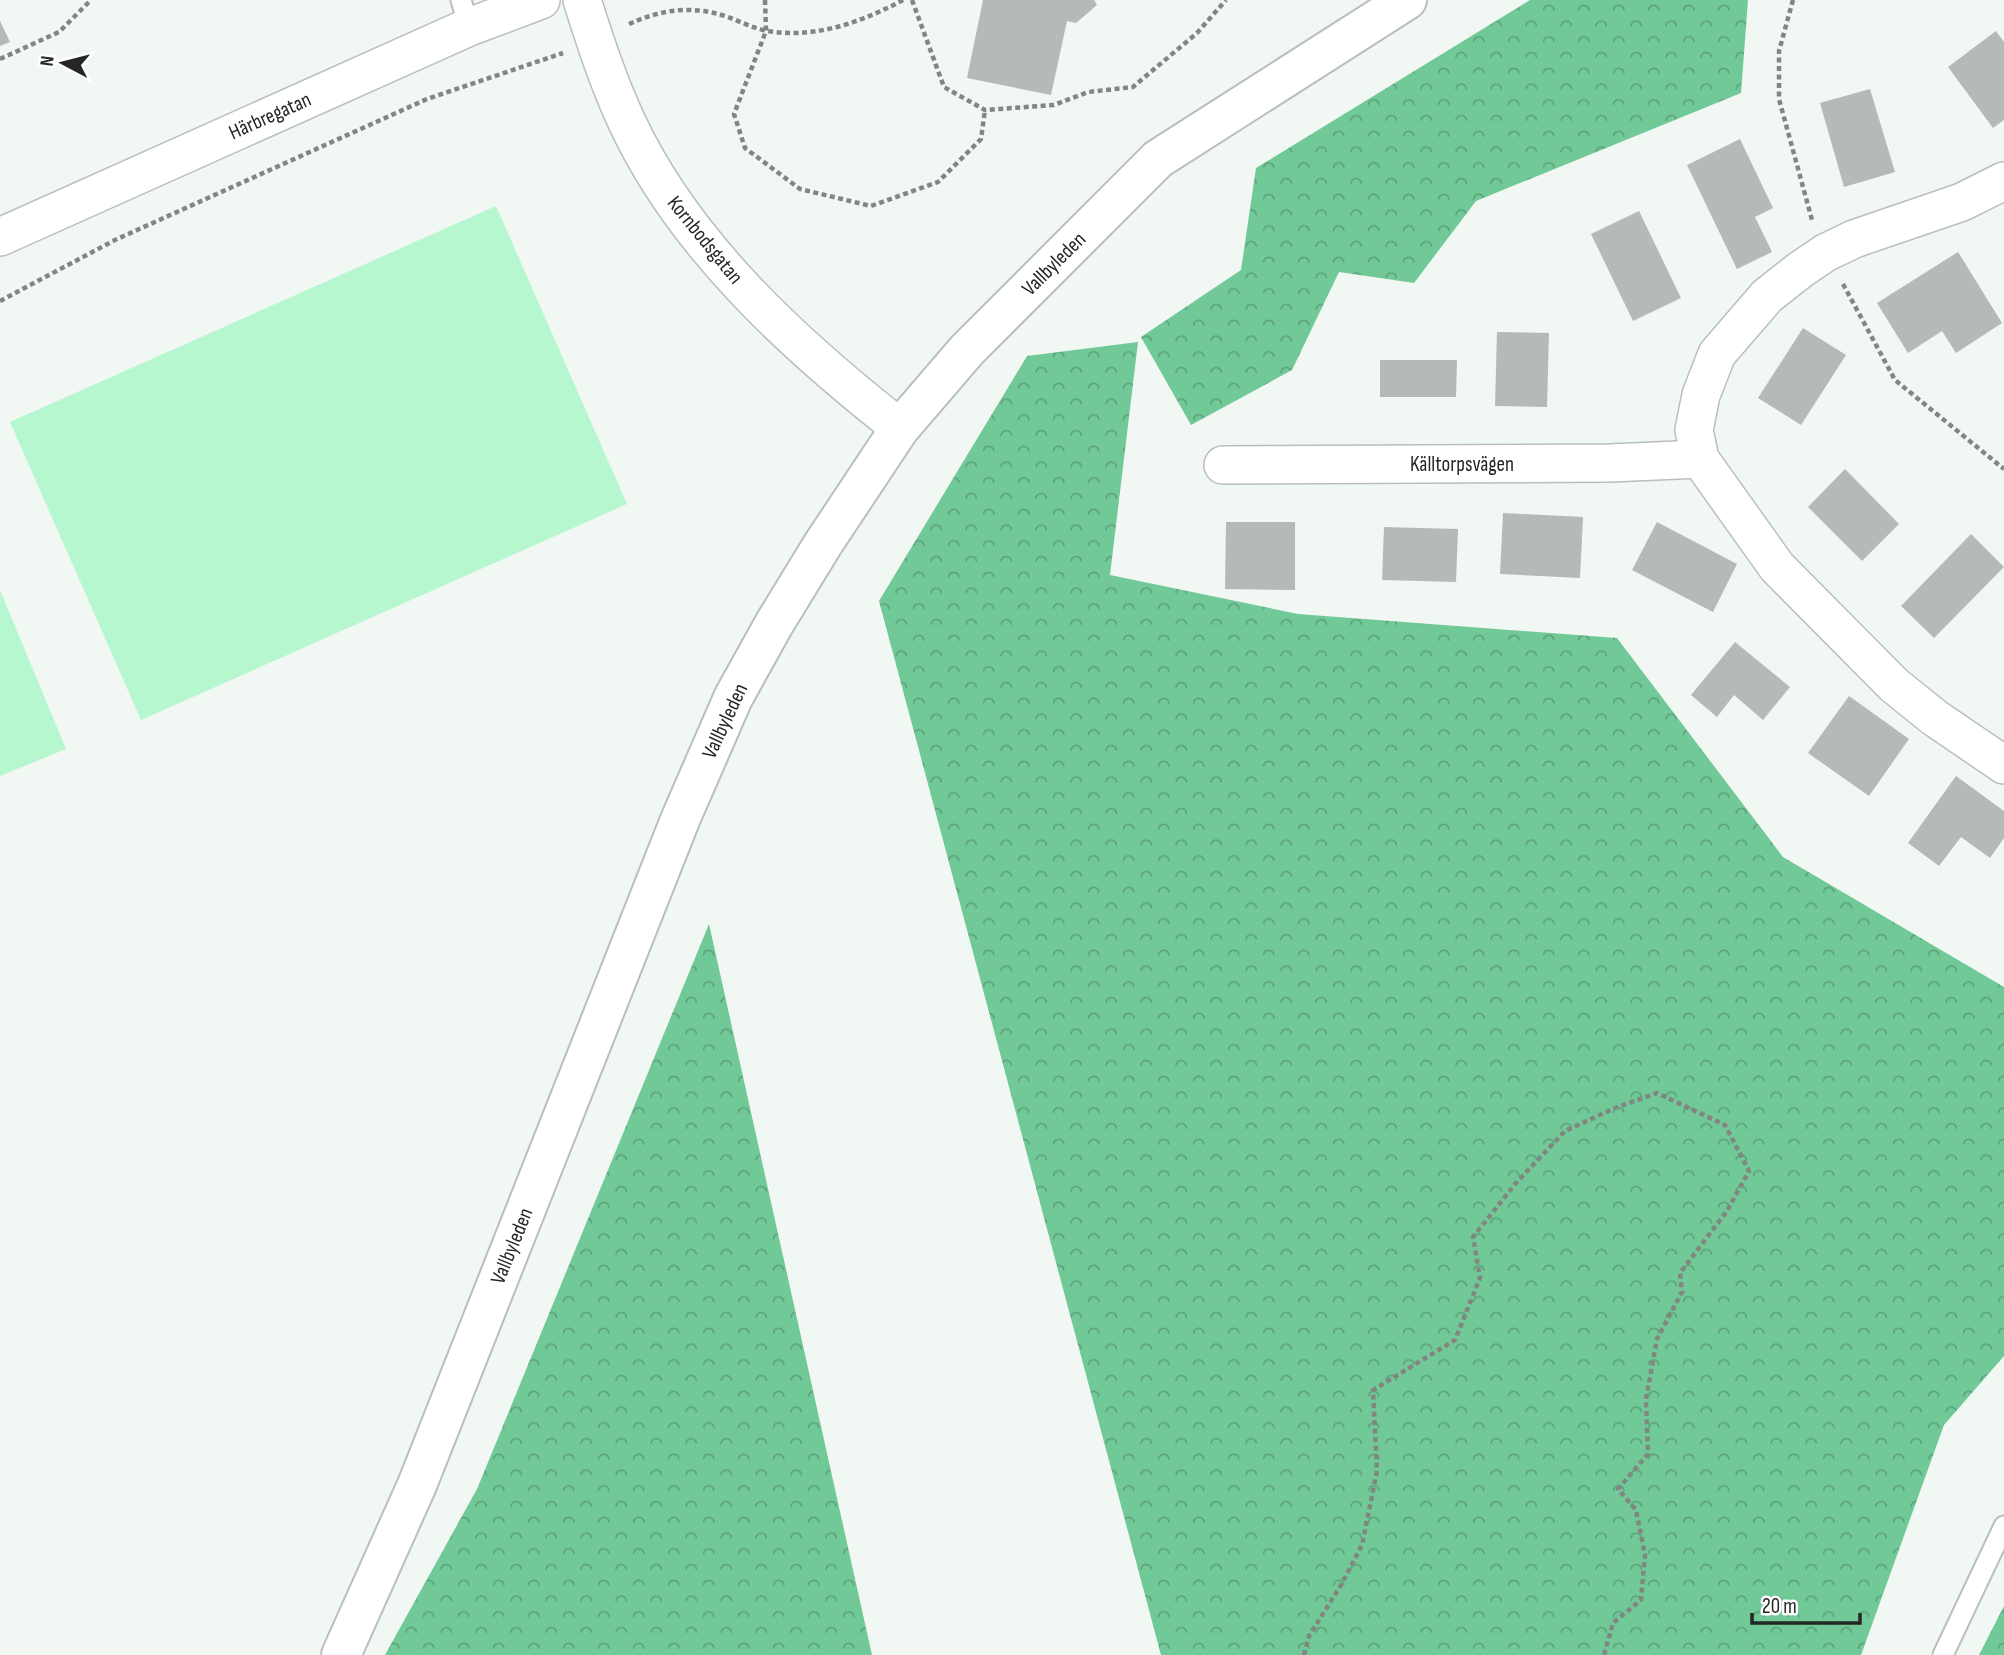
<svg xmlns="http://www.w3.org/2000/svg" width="2004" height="1655" font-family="'Sofia Sans Condensed',sans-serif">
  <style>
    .grass { fill: #b6f7d0 }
    .forest { fill: url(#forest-crowns) }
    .building { fill: #b4bab6 }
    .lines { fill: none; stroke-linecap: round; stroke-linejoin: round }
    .service-casing { stroke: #b9bfbb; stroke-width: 23 }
    .minor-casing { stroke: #b9bfbb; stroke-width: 40 }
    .secondary-casing { stroke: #b9bfbb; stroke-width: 42 }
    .path { stroke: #828683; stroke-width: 4.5; stroke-dasharray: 5 3.5; stroke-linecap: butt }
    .service { stroke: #fff; stroke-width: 19 }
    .minor { stroke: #fff; stroke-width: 37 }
    .secondary { stroke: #fff; stroke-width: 38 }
    .labels { text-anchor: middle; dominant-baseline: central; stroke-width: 6; stroke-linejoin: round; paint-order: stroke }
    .street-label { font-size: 21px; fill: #252725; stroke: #fff }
  </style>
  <defs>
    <pattern id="forest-crowns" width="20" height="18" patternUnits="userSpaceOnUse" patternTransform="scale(1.75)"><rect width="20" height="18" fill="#72c998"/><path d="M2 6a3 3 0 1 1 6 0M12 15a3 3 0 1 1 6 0" fill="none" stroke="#5da37c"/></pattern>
  </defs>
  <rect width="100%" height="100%" fill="#f1f7f3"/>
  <g class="grass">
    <polygon points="496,206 627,504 141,720 10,422"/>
    <polygon points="0,590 66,749 0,776"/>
  </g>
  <g class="forest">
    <polygon points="1530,0 1748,0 1741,93 1476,201 1414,283 1339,272 1292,370 1191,425 1141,337 1241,270 1256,168"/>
    <polygon points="1138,342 1110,575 1298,614 1617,638 1783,857 2004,987 2004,1356 1944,1425 1861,1655 1161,1655 879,601 1027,356"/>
    <polygon points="709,924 872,1655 385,1655 477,1489"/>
    <polygon points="2004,1606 2004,1655 1979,1655"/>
  </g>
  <g class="building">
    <polygon points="983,0 1094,0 1097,5 1076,23 1067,21 1051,95 967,78"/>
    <polygon points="0,21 10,42 0,46"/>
    <polygon points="1996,31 2004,42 2004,120 1993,128 1948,67"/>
    <polygon points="1870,89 1895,172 1844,187 1820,103"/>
    <polygon points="1740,139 1773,208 1755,217 1772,252 1737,269 1687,165"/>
    <polygon points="1639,211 1681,298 1633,321 1591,234"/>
    <polygon points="1958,252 2002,323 1956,353 1942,331 1908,353 1877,303"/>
    <polygon points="1803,328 1846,355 1801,425 1758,398"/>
    <polygon points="1497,332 1549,333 1547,407 1495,406"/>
    <polygon points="1380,360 1457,360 1456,397 1380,397"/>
    <polygon points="1845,469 1899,524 1862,561 1808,507"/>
    <polygon points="1503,513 1583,517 1580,578 1500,574"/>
    <polygon points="1226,522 1295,522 1295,590 1225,589"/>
    <polygon points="1657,522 1737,564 1713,612 1632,570"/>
    <polygon points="1384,527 1458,529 1456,582 1382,580"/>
    <polygon points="1971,534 2004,567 1934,638 1901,606"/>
    <polygon points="1735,642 1790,687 1763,720 1734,695 1717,717 1691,695"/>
    <polygon points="1849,696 1909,739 1869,796 1808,753"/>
    <polygon points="1956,776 2004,811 2004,838 1990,858 1961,837 1939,866 1908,843"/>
  </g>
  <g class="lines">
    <g class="service-casing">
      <g id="service">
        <polyline points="461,0 469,27"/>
        <polyline points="1943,1655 2004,1526"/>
      </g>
    </g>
    <g class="minor-casing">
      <g id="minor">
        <path d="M582 0C595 41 608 81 626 120 683 244 794 345 900 428"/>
        <polyline points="2004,181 1962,202 1854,239 1825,253 1800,270 1767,296 1717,354 1701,395 1694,430 1700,459 1777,567 1894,685 1935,718 2004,765"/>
        <polyline points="0,237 469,27 541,0"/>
        <polyline points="1223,465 1610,463 1700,459"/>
      </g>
    </g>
    <g class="secondary-casing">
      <polyline id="secondary" points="341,1655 417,1485 680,820 733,698 774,624 823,544 900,428 967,350 1158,159 1407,0"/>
    </g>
    <g class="path">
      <polyline points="765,0 766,31 734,114 745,148 800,189 871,206 938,182 981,139 985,110"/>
      <polyline points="912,0 944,87 985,110 1054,105 1088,92 1133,87 1197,33 1226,0"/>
      <polyline points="1793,0 1779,51 1779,99 1812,220"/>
      <path d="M629 24C662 9 693 5 728 17 741 22 755 29 768 31 815 39 862 22 903 0"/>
      <polyline points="0,59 59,32 91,0"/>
      <polyline points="1843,284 1895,380 2004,469"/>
      <polyline points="0,301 115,240 427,99 563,53"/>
      <polyline points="1304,1655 1309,1636 1341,1585 1362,1545 1377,1471 1373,1390 1455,1340 1480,1278 1473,1237 1516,1183 1565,1131 1615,1108 1657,1093 1725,1125 1749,1171 1727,1211 1680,1273 1682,1292 1657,1339 1646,1399 1648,1454 1618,1489 1636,1510 1645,1555 1641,1600 1613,1623 1604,1655"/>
    </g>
    <use href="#service" class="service"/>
    <use href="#minor" class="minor"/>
    <use href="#secondary" class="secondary"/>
  </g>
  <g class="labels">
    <g class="street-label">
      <text transform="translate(270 116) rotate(-24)">Härbregatan</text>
      <text transform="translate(705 240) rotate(51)">Kornbodsgatan</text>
      <text transform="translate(1054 264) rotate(-45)">Vallbyleden</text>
      <text x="1462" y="464">Källtorpsvägen</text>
      <text transform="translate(725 721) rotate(-65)">Vallbyleden</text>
      <text transform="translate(512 1246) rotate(-68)">Vallbyleden</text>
    </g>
  </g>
  <g transform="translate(63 63) rotate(277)" stroke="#ffffff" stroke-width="5" paint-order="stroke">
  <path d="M0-5L12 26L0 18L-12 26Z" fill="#252725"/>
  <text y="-10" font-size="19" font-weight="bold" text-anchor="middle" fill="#252725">N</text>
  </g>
  <path d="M1752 1613v10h108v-10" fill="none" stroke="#252725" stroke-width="3.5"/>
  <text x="1762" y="1613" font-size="21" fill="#252725" stroke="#ffffff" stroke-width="5" paint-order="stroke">20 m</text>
</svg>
